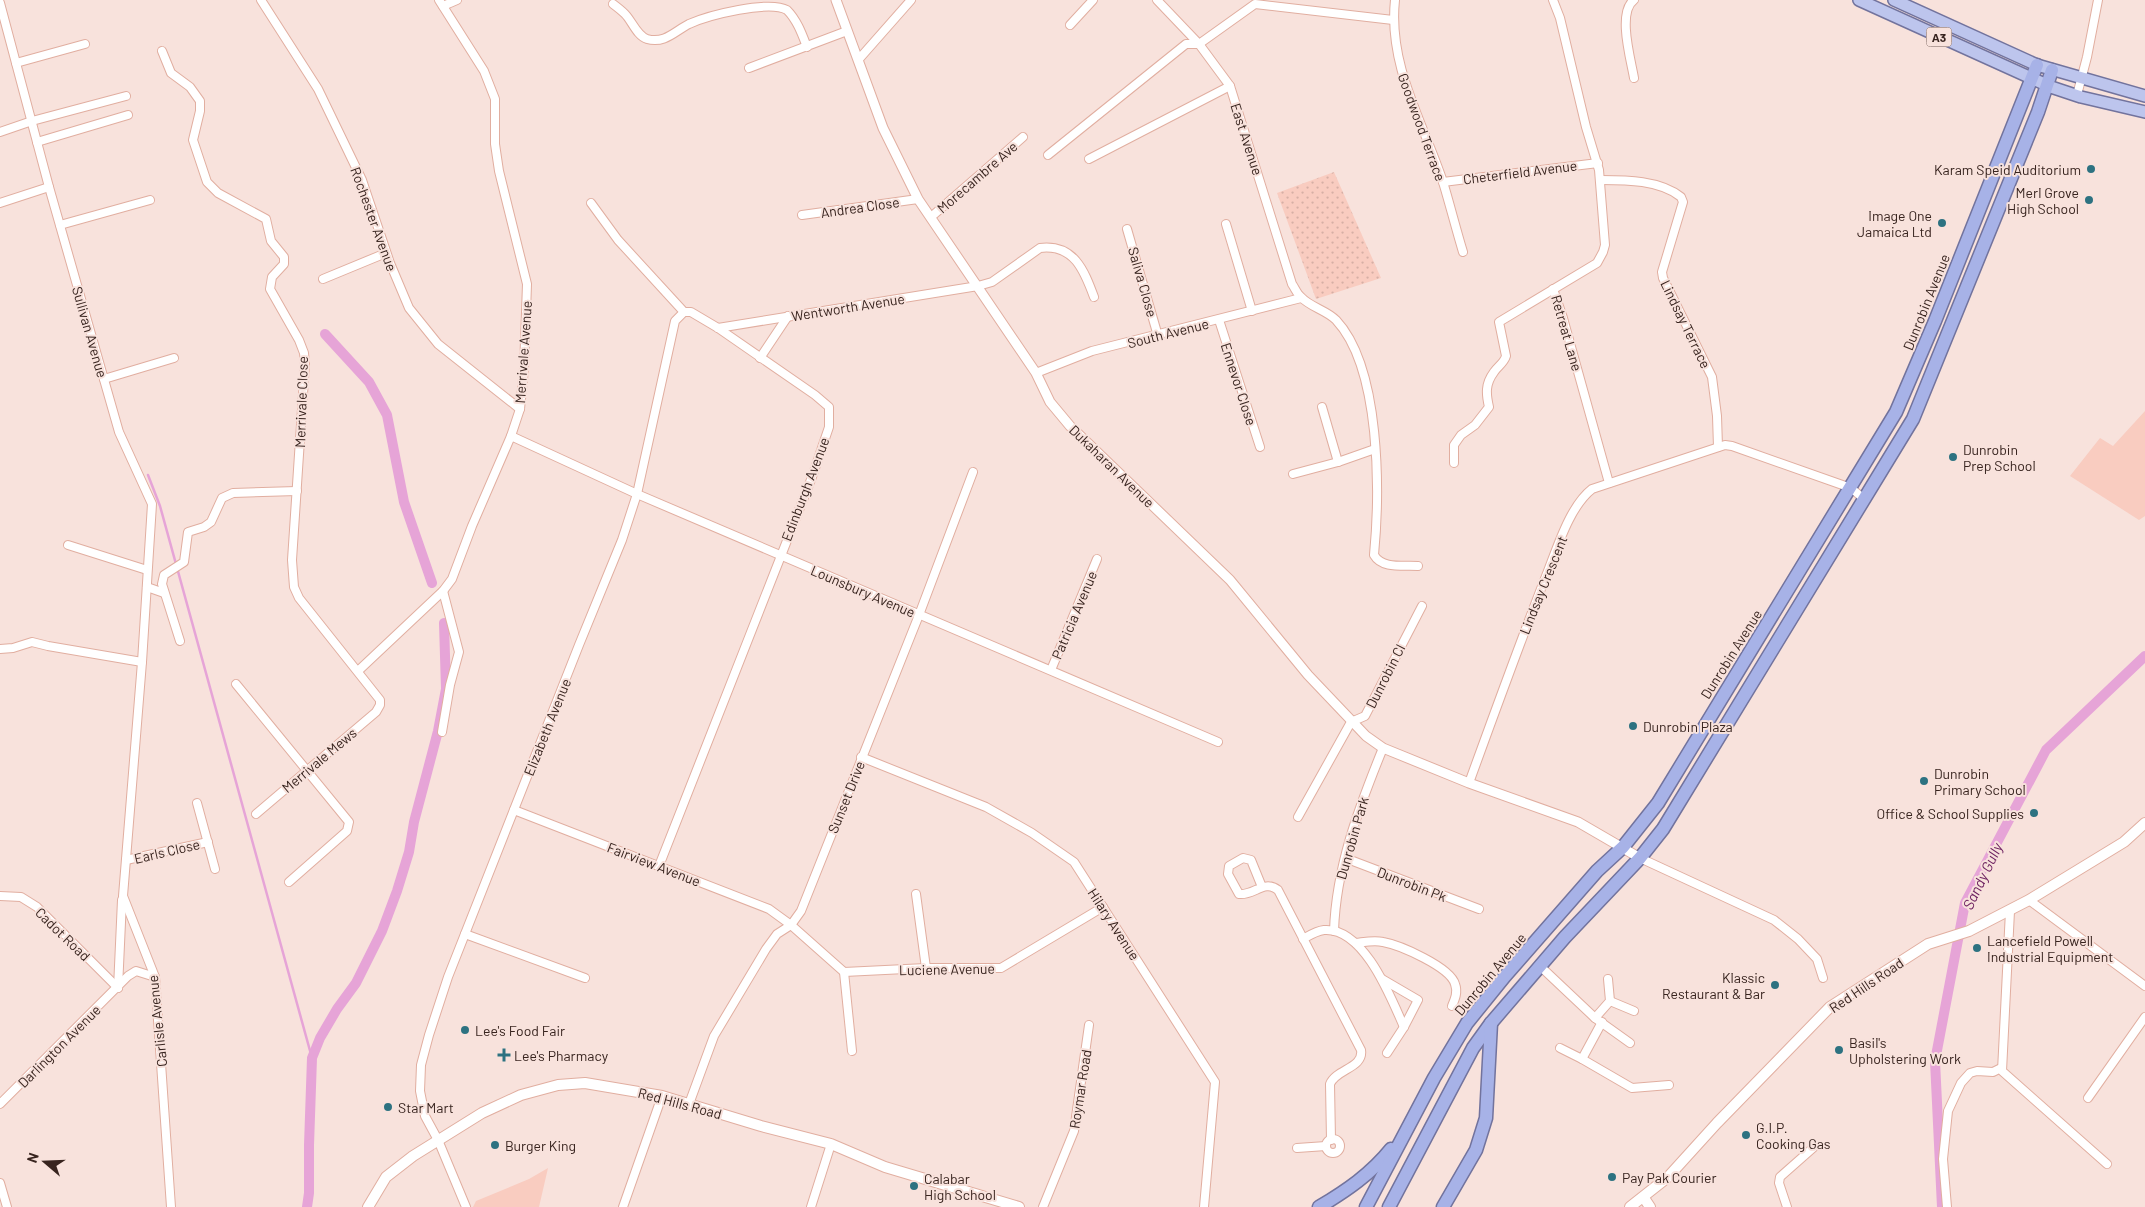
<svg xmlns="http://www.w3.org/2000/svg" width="2145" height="1207" font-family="Barlow,sans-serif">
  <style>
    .grass { fill: #f9ccc0 }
    .park { fill: url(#park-dots) }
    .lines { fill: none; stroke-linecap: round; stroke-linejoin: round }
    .stream { stroke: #e6a4d7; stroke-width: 2.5 }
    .canal { stroke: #e6a4d7; stroke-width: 10 }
    .minor-casing { stroke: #e1aea0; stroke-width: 10 }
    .tertiary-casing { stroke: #e1aea0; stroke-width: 11 }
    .secondary-casing { stroke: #e1aea0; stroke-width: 12 }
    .primary-casing { stroke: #72739d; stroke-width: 14 }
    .trunk-casing { stroke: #72739d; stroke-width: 15 }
    .minor { stroke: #fff; stroke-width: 8 }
    .tertiary { stroke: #fff; stroke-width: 9 }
    .secondary { stroke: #fff; stroke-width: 10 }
    .primary { stroke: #bdc5ed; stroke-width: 11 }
    .trunk { stroke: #a7b2e7; stroke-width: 12 }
    .poi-dot { fill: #2d7281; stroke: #f8e2dc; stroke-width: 2 }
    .labels { text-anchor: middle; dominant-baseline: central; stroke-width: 4; stroke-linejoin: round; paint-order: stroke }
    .shield { fill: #f8e2dc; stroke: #725d58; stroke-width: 1 }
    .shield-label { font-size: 12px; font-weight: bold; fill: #38241f }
    .street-label { font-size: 14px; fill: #38241f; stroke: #f8e2dc }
    .poi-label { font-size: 14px; fill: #38241f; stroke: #f8e2dc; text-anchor: start }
    .water-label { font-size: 15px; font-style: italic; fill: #6f2462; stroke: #f8e2dc }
  </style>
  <defs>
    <pattern id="park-dots" width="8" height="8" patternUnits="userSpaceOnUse" patternTransform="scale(1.25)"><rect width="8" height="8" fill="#f9ccc0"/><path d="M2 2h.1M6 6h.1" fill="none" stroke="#d6afa5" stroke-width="1.8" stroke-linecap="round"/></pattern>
  </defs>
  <rect width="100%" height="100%" fill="#f8e2dc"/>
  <g class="grass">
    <polygon points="2145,411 2145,516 2139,520 2070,476 2100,438 2113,446"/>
    <polygon points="548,1168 539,1207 473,1207 476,1201 529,1179"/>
  </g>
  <polygon class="park" points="1334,172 1381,278 1316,299 1277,193"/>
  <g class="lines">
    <polyline class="stream" points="148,475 160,506 312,1058"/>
    <g class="canal">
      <polyline points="325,334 369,382 387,415 404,502 432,583"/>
      <polyline points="307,1207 309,1193 309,1145 312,1058 320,1038 337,1009 356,983 382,931 397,891 409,852 414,822 438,731 446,689 444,623"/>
      <polyline points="1942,1207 1935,1061 1965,903 2046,750 2145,656"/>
    </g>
    <g class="minor-casing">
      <g id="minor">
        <polyline points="261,0 318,89 362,180 390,263 409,308 438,344 520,409"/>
        <path d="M1157 0 1199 44 1230 86 1292 284C1295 288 1297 294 1301 297 1310 307 1326 310 1336 320 1381 368 1380 492 1374 555 1382 569 1403 565 1418 566"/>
        <path d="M1395 0C1388 66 1423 122 1443 182 1450 205 1456 229 1463 252"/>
        <path d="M1634 0C1617 12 1631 60 1634 78"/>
        <polyline points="0,3 49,187 119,432 152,504 142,662 123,896 155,977 171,1207"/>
        <path d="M613 4C617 7 621 10 625 14 632 21 637 36 647 39 665 44 675 31 689 24 709 15 769 0 787 10 797 20 802 34 807 47"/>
        <polyline points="443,6 457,0"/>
        <polyline points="1070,25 1093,0"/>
        <polyline points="162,51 171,73 190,87 200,101 200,111 193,140 207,182 218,193 266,219 271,241 284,257 284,264 272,277 270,289 299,340 304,353 305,364 292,560 294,587 299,598 380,700 380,705 376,712 256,814"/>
        <polyline points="859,59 911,0"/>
        <polyline points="16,63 85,44"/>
        <polyline points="749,68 847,31"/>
        <polyline points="2077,95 2087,57 2098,0"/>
        <polyline points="0,132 32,121 126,96"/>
        <polyline points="37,142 128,115"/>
        <polyline points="1048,155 1186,44 1199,44 1255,4 1393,20"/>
        <polyline points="1089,159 1230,86"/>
        <path d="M1601 180C1626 180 1660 180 1681 197L1683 202 1662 272 1663 278 1712 377 1717 416 1718 447"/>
        <polyline points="1443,182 1598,163"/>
        <polyline points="0,203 49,187"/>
        <polyline points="591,203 618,240 684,312 691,312 718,328 815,395 829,407 829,427 812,477 659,866"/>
        <polyline points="802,215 918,199"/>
        <polyline points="931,217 1023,137"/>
        <polyline points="1226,224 1252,311"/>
        <polyline points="60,225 150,200"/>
        <polyline points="1127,229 1158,336"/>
        <polyline points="323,279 386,253"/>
        <polyline points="1553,289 1563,318 1609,483"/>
        <polyline points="1219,320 1260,447"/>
        <path d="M718 328 978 286 992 282 1040 248C1074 244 1084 270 1094 297"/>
        <polyline points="760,358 788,316"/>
        <polyline points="1036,373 1092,351 1301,298"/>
        <polyline points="104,379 174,358"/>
        <polyline points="1322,407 1338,462"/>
        <polyline points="511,436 637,494 1218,742"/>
        <path d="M1454 463V445L1461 435 1475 425 1489 407C1486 394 1485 384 1494 372 1498 366 1504 363 1506 356L1499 322 1597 263 1603 252 1605 245 1599 170 1586 127 1560 18 1553 0"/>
        <polyline points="1293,474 1338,462 1375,449"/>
        <polyline points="68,545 147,570"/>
        <polyline points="147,587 164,593"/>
        <polyline points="180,641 162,584 164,575 184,562 188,532 204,527 211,522 222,498 233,493 297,491"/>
        <polyline points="0,649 13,648 32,642 48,646 142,662"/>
        <polyline points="1051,670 1097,559"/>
        <polyline points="358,671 443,591 452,579 472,526 511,436 520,409 524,369 527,284 499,171 495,144 495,99 484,71 439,0"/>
        <polyline points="236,684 349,822 347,831 289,882"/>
        <polyline points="442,732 450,685 459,652 443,591"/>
        <polyline points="861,757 986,807 1032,833 1074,862 1215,1082 1204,1207"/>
        <path d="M1469 783C1494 714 1519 645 1546 576 1557 549 1569 507 1592 489L1725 445 1732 446 1851 488 1864 499"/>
        <polyline points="197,803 215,869"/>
        <polyline points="514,810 769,909 791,925 844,972 926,968 1001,968 1103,907"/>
        <polyline points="1298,817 1351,722 1365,716 1422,606"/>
        <polyline points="1345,858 1479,909"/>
        <polyline points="1640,858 1774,920 1798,939 1817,959 1823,978"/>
        <polyline points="126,860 208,842"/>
        <path d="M1262 887 1251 860 1243 858 1229 866 1228 874 1239 894C1254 896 1264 879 1278 890L1361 1050C1364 1068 1336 1069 1330 1084L1331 1140"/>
        <polyline points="916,894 926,968"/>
        <polyline points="0,896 21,897 37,907 118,988"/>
        <polyline points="2029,900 2145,986"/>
        <polyline points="2010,911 2002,1071 2107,1164"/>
        <path d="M1334 931C1336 867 1359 807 1383 748"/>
        <polyline points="465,934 585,978"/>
        <path d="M1303 939C1310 935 1316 931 1324 930 1364 927 1391 998 1404 1027"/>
        <path d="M1356 943C1365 942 1374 940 1383 942 1400 945 1450 967 1455 984 1458 992 1455 999 1452 1006"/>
        <polyline points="1541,967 1595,1018 1630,1043"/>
        <polyline points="844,972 852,1051"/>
        <polyline points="1382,979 1418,1000 1404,1027 1387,1053"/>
        <polyline points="118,988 122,900"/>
        <polyline points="1610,1001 1634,1011"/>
        <polyline points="1595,1018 1610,1001 1608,979"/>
        <polyline points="1560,1048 1582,1059 1602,1022"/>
        <polyline points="1582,1059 1632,1088 1669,1085"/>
        <polyline points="2088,1098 2145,1017"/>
        <polyline points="0,1104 128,976 136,971 155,977"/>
        <polyline points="689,1104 714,1036 766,949 777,934 791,925 801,911 919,615 973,472"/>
        <circle cx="1333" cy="1146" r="7"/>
        <polyline points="1297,1148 1326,1146"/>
        <polyline points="0,1183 7,1207"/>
        <polyline points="466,1207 438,1140 425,1116 420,1091 421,1065 429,1035 448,977 579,645 622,540 637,494 675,321 684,312"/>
        <polyline points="623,1207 662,1096"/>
        <polyline points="811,1207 831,1144"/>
        <polyline points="1043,1207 1074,1131 1089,1025"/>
        <polyline points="1787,1207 1779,1183 1780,1177 1814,1147"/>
        <polyline points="1947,1207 1943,1159 1948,1111 1961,1083 1970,1073 1977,1071 1993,1072 2001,1068"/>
      </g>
    </g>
    <g class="tertiary-casing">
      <polyline id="tertiary" points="836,0 883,128 918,199 1036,373 1050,402 1070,426 1230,580 1308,675 1366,736 1383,748 1469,783 1578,822 1640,858"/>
    </g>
    <g class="secondary-casing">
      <g id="secondary">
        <polyline points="1644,1198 1650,1207"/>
        <polyline points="368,1207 386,1177 413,1156 482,1113 521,1095 558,1085 585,1083 662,1096 761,1126 831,1144 885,1167 1019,1207"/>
        <polyline points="1630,1207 1668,1177 1717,1123 1830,1007 1928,944 1969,931 2029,900 2124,842 2145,823"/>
      </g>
    </g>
    <g class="primary-casing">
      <g id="primary">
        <polyline points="1859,0 2051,87 2081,97 2145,112"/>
        <polyline points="1894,0 2037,65 2145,96"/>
      </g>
    </g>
    <g class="trunk-casing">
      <g id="trunk">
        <path d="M1319 1207C1346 1191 1371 1174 1391 1149"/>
        <polyline points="1366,1207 1434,1078 1467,1023 1505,976 1597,871 1623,847 1658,803 1896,412 1935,321 2037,65"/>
        <polyline points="1389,1207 1473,1048 1491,1023 1565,937 1640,858 1663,829 1913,419 2038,112 2052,70"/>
        <polyline points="1443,1207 1476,1150 1486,1118 1491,1023"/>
      </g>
    </g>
    <use href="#minor" class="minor"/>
    <use href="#tertiary" class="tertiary"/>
    <use href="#secondary" class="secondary"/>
    <use href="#primary" class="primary"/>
    <use href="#trunk" class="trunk"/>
  </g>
  <g class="poi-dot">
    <circle cx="2091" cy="169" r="5"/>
    <circle cx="2089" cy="200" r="5"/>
    <circle cx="1942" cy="223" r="5"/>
    <circle cx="1953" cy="457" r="5"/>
    <circle cx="1633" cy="726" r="5"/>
    <circle cx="1924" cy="781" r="5"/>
    <circle cx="2034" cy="813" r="5"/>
    <circle cx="1977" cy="948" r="5"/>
    <circle cx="1775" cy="985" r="5"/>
    <circle cx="465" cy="1030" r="5"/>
    <circle cx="1839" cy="1050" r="5"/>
    <path d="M501.5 1047.5h5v5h5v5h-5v5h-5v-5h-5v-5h5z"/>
    <circle cx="388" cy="1107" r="5"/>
    <circle cx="1746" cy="1135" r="5"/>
    <circle cx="495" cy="1145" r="5"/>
    <circle cx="1612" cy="1177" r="5"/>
    <circle cx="914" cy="1186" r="5"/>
  </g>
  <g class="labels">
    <rect class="shield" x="1926.5" y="27.5" width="25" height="19" rx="4"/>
    <g class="shield-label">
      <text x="1939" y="37">A3</text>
    </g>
    <g class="street-label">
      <text transform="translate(1422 127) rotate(70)">Goodwood Terrace</text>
      <text transform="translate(1247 139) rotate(72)">East Avenue</text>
      <text transform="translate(1520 172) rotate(-7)">Cheterfield Avenue</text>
      <text transform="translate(977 177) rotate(-41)">Morecambre Ave</text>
      <text transform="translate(860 207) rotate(-8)">Andrea Close</text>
      <text transform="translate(374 219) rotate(70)">Rochester Avenue</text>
      <text transform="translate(1143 282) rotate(74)">Saliva Close</text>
      <text transform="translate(1926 302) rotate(-68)">Dunrobin Avenue</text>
      <text transform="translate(848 307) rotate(-9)">Wentworth Avenue</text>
      <text transform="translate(1686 324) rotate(64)">Lindsay Terrace</text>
      <text transform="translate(90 332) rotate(74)">Sullivan Avenue</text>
      <text transform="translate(1168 333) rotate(-14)">South Avenue</text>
      <text transform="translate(1567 333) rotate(74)">Retreat Lane</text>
      <text transform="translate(523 352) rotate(-86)">Merrivale Avenue</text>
      <text transform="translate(1239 384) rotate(72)">Ennevor Close</text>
      <text transform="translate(301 402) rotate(-88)">Merrivale Close</text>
      <text transform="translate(1112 466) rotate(44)">Dukaharan Avenue</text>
      <text transform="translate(805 489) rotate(-69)">Edinburgh Avenue</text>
      <text transform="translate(1543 585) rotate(-68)">Lindsay Crescent</text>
      <text transform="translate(863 591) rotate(23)">Lounsbury Avenue</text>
      <text transform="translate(1074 615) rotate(-67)">Patricia Avenue</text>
      <text transform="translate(1731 654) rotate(-58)">Dunrobin Avenue</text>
      <text transform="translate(1385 676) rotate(-63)">Dunrobin Cl</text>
      <text transform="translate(547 727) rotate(-68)">Elizabeth Avenue</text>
      <text transform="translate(319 760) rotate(-40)">Merrivale Mews</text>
      <text transform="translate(846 797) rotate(-68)">Sunset Drive</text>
      <text transform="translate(1352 838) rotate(-74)">Dunrobin Park</text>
      <text transform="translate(167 851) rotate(-13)">Earls Close</text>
      <text transform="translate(654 864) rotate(21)">Fairview Avenue</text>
      <text transform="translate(1412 884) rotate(21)">Dunrobin Pk</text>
      <text transform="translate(1114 924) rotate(57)">Hilary Avenue</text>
      <text transform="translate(63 934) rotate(44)">Cadot Road</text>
      <text transform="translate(947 969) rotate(-1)">Luciene Avenue</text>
      <text transform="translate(1490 974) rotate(-50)">Dunrobin Avenue</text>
      <text transform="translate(1866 985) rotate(-34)">Red Hills Road</text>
      <text transform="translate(157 1021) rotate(-96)">Carlisle Avenue</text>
      <text transform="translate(59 1046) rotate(-45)">Darlington Avenue</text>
      <text transform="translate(1080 1089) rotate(-81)">Roymar Road</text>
      <text transform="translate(680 1103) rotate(15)">Red Hills Road</text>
    </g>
    <g class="poi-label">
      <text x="2081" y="169" text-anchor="end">Karam Speid Auditorium</text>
      <text x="2079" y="192" text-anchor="end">Merl Grove<tspan x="2079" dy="16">High School</tspan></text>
      <text x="1932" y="215" text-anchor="end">Image One<tspan x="1932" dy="16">Jamaica Ltd</tspan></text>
      <text x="1963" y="449">Dunrobin<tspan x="1963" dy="16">Prep School</tspan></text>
      <text x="1643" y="726">Dunrobin Plaza</text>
      <text x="1934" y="773">Dunrobin<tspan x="1934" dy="16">Primary School</tspan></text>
      <text x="2024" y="813" text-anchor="end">Office &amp; School Supplies</text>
      <text x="1987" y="940">Lancefield Powell<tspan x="1987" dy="16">Industrial Equipment</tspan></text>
      <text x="1765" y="977" text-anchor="end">Klassic<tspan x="1765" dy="16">Restaurant &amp; Bar</tspan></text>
      <text x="475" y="1030">Lee's Food Fair</text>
      <text x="1849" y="1042">Basil's<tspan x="1849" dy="16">Upholstering Work</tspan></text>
      <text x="514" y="1055">Lee's Pharmacy</text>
      <text x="398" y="1107">Star Mart</text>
      <text x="1756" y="1127">G.I.P.<tspan x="1756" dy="16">Cooking Gas</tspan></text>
      <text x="505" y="1145">Burger King</text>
      <text x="1622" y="1177">Pay Pak Courier</text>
      <text x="924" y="1178">Calabar<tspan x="924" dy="16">High School</tspan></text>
    </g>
    <g class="water-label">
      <text transform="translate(1982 876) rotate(-64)">Sandy Gully</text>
    </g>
  </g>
  <g transform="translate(45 1162) rotate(289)" stroke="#f8e2dc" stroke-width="4" paint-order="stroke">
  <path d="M0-4L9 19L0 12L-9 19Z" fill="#38241f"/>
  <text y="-8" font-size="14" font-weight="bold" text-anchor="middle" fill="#38241f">N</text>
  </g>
</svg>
